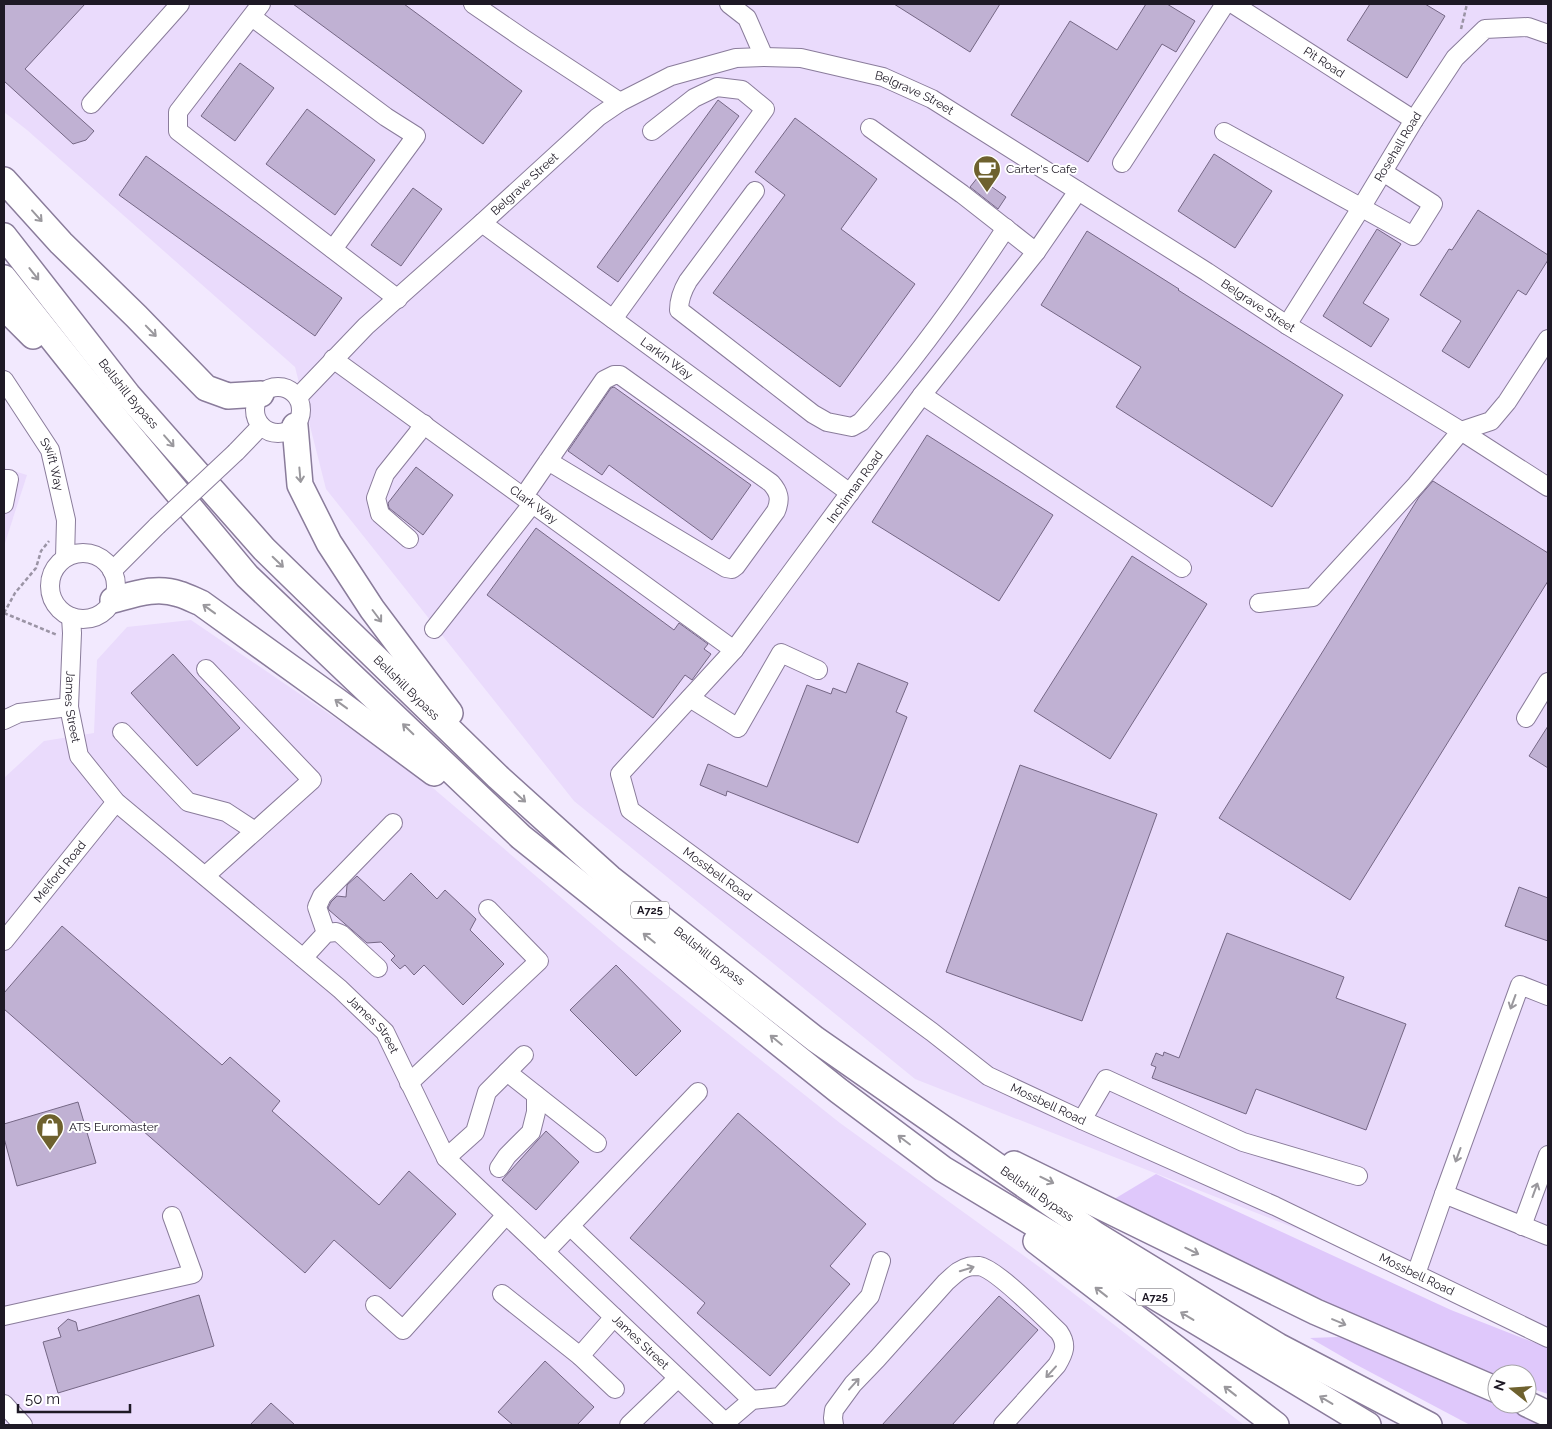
<svg xmlns="http://www.w3.org/2000/svg" width="1552" height="1429" font-family="Raleway,sans-serif">
  <style>
    .built { fill: #eadbfc }
    .green { fill: #dfc8fb }
    .building { fill: #c0b1d3; stroke: #756785 }
    .lines { fill: none; stroke-linecap: round; stroke-linejoin: round }
    .minor-casing { stroke: #8a7c9b; stroke-width: 20 }
    .highway-casing { stroke: #8a7c9b; stroke-width: 28 }
    .path { stroke: #9b94a5; stroke-width: 2.5; stroke-dasharray: 4 2.5; stroke-linecap: butt }
    .minor { stroke: #fff; stroke-width: 18 }
    .highway { stroke: #fff; stroke-width: 25 }
    .minor-bridge-casing { stroke: #8a7c9b; stroke-width: 20; stroke-linecap: butt }
    .minor-bridge { stroke: #fff; stroke-width: 18 }
    .oneway { stroke: #9a989d }
    .labels { text-anchor: middle; dominant-baseline: central; stroke-width: 4; stroke-linejoin: round; paint-order: stroke }
    .shield { fill: #fff; stroke: #625e66; stroke-width: 1 }
    .shield-label { font-size: 11px; font-weight: bold; fill: #1e1925 }
    .street-label { font-size: 12px; fill: #1e1925; stroke: #fff }
    .poi-label { font-size: 12px; fill: #1e1925; stroke: #fff; text-anchor: start }
  </style>
  <rect width="100%" height="100%" fill="#f2e9fe"/>
  <g class="built">
    <polygon points="4,4 1548,4 1548,1344 1305,1232 915,1079 574,801 326,489 295,367 27,130 4,112"/>
    <polygon points="4,468 27,475 4,546"/>
    <polygon points="191,620 413,771 619,947 840,1123 1038,1266 1244,1425 4,1425 4,778 44,741 94,733 97,660 127,627"/>
  </g>
  <g class="green">
    <polygon points="1156,1174 1451,1310 1548,1348 1548,1394 1527,1387 1527,1374 1497,1374 1497,1375 1325,1306 1111,1201"/>
    <polygon points="1338,1337 1379,1348 1497,1402 1497,1404 1501,1404 1543,1422 1541,1425 1470,1425 1355,1364 1310,1338"/>
  </g>
  <g class="building">
    <polygon points="4,4 85,4 25,69 94,131 86,140 73,144 4,81"/>
    <polygon points="293,4 404,4 522,91 483,144"/>
    <polygon points="894,4 1000,4 970,52"/>
    <polygon points="1146,4 1167,4 1195,21 1176,52 1162,44 1088,162 1011,115 1070,21 1117,50"/>
    <polygon points="1370,4 1425,4 1445,16 1407,78 1347,40"/>
    <polygon points="240,63 274,88 235,141 201,116"/>
    <polygon points="718,100 739,116 618,282 597,267"/>
    <polygon points="307,109 375,160 335,215 266,164"/>
    <polygon points="795,118 877,179 841,229 915,284 840,387 713,293 785,195 755,172"/>
    <polygon points="1214,154 1272,191 1235,248 1178,211"/>
    <polygon points="146,156 342,298 315,336 119,195"/>
    <polygon points="978,177 1006,197 998,209 970,187"/>
    <polygon points="413,188 442,209 401,266 371,245"/>
    <polygon points="1478,210 1548,255 1548,260 1526,295 1518,290 1469,368 1442,351 1461,321 1420,295 1449,249 1452,250"/>
    <polygon points="1377,229 1401,244 1363,303 1389,319 1371,347 1323,316"/>
    <polygon points="1087,231 1179,289 1178,290 1343,395 1272,507 1116,407 1141,367 1041,305"/>
    <polygon points="614,387 751,485 712,540 609,465 602,475 568,451 611,388"/>
    <polygon points="927,435 1053,515 999,601 872,522"/>
    <polygon points="416,467 453,495 423,535 389,508 388,503"/>
    <polygon points="1433,481 1548,553 1548,581 1350,900 1219,818 1419,497"/>
    <polygon points="536,528 674,630 679,623 708,644 704,649 711,654 692,680 685,675 653,718 487,595"/>
    <polygon points="1132,556 1207,604 1110,759 1034,711"/>
    <polygon points="173,654 240,728 197,766 131,693"/>
    <polygon points="858,663 908,683 896,712 907,717 858,843 727,791 726,796 700,785 708,764 767,787 807,685 831,694 833,688 846,693"/>
    <polygon points="1548,726 1548,768 1529,756"/>
    <polygon points="1020,765 1157,814 1082,1021 946,972"/>
    <polygon points="411,873 437,899 445,890 476,919 470,930 504,964 463,1005 424,965 414,975 405,965 400,969 391,960 395,956 381,942 367,943 329,910 328,908 331,902 337,896 346,897 347,885 357,876 384,901"/>
    <polygon points="1519,887 1548,898 1548,941 1505,926"/>
    <polygon points="62,926 222,1065 230,1057 280,1101 272,1111 379,1205 409,1171 456,1214 390,1289 334,1240 305,1273 4,1009 4,993"/>
    <polygon points="1227,933 1344,977 1336,998 1406,1024 1366,1130 1256,1089 1246,1114 1152,1078 1156,1067 1151,1065 1156,1053 1163,1056 1164,1052 1179,1058"/>
    <polygon points="616,965 681,1031 636,1076 570,1010"/>
    <polygon points="78,1102 96,1163 17,1186 4,1138 4,1124"/>
    <polygon points="738,1113 866,1224 830,1266 850,1284 770,1376 697,1313 705,1303 630,1238"/>
    <polygon points="546,1131 579,1162 536,1210 502,1180"/>
    <polygon points="199,1295 214,1346 58,1393 43,1342 61,1337 58,1328 68,1319 76,1322 78,1331"/>
    <polygon points="999,1296 1038,1330 952,1425 882,1425"/>
    <polygon points="545,1361 594,1407 577,1425 513,1425 498,1412"/>
    <polygon points="271,1403 295,1425 250,1425"/>
  </g>
  <g class="lines">
    <g class="minor-casing">
      <g id="minor">
        <polyline points="261,4 178,112 178,131 398,299"/>
        <polyline points="473,4 524,39 620,102"/>
        <polyline points="729,4 747,18 764,57"/>
        <path id="s1" d="M1233 4 1414 120"/>
        <polyline points="252,17 386,117 416,136 333,249"/>
        <polyline points="91,104 180,4"/>
        <polyline points="870,128 962,194 1036,252"/>
        <polyline points="1224,132 1413,236 1433,204 1383,172"/>
        <polyline points="1122,163 1225,4"/>
        <path d="M755 191 688 281C682 291 679 299 679 310L813 414 827 422 852 427 861 422C914 361 962 295 1006 228"/>
        <path id="s2" d="M1078 191 1036 252 922 395 734 650 620 774 630 810 932 1032 988 1076 1082 1120 1275 1206 1548 1338"/>
        <path id="s3" d="M482 223 850 493"/>
        <polyline points="613,319 765,109 742,90 717,87 694,98 652,131"/>
        <path id="s4" d="M1287 325 1361 208 1414 120 1455 58 1485 29 1528 27 1548 34"/>
        <path id="s5" d="M333 359 734 650"/>
        <path id="s6" d="M4 380 50 450 66 520 65 558"/>
        <circle cx="278" cy="410" r="23"/>
        <polyline points="922,395 1182,568"/>
        <path id="s7" d="M298 397 366 326 482 223 598 117 620 102 671 76 736 58 764 57 801 58 883 77 932 99 1207 272 1287 325 1461 431 1548 487"/>
        <polyline points="236,452 261,426"/>
        <polyline points="4,479 9,479 4,504"/>
        <path d="M524 496 604 380 614 375H620L771 483C779 492 781 499 776 511L736 566 732 569 726 568 548 461"/>
        <polyline points="409,539 380,514 376,498 385,474 417,434 424,424"/>
        <circle cx="83" cy="586" r="33"/>
        <polyline points="112,571 157,526"/>
        <polyline points="1259,603 1313,597 1416,485 1461,431 1491,421 1507,402 1548,339"/>
        <path id="s8" d="M71 617 72 633 69 707 79 756 116 802 340 989 385 1032 446 1158 728 1425"/>
        <polyline points="434,629 533,503"/>
        <polyline points="690,698 738,728 781,653 818,670"/>
        <polyline points="1526,718 1548,682"/>
        <polyline points="4,720 19,713 69,707"/>
        <polyline points="122,732 188,802 226,812 255,831"/>
        <polyline points="205,876 312,780 206,669"/>
        <polyline points="326,933 317,907 322,896 393,823"/>
        <path id="s9" d="M4 941 116 802"/>
        <polyline points="303,958 326,933 336,932 341,934 378,968"/>
        <polyline points="507,1072 597,1143"/>
        <polyline points="409,1083 539,961 488,909"/>
        <polyline points="1082,1120 1106,1079 1243,1142 1358,1176"/>
        <polyline points="446,1158 475,1132 487,1092 524,1055"/>
        <polyline points="499,1168 507,1156 531,1132 536,1112 536,1095"/>
        <polyline points="1444,1194 1520,985 1548,996"/>
        <polyline points="570,1226 752,1400"/>
        <polyline points="1522,1226 1548,1155"/>
        <polyline points="545,1252 698,1092"/>
        <polyline points="1416,1274 1444,1194 1548,1236"/>
        <polyline points="502,1294 580,1356 614,1317"/>
        <polyline points="375,1305 403,1330 506,1215"/>
        <polyline points="4,1316 193,1274 172,1216"/>
        <polyline points="580,1356 615,1389"/>
        <polyline points="4,1404 23,1425"/>
        <polyline points="725,1423 752,1400 780,1397 870,1296 881,1261"/>
        <polyline points="629,1425 678,1378"/>
        <path d="M834 1425 833 1418 834 1410 853 1384 877 1359 946 1282C953 1276 959 1269 968 1267 971 1266 976 1266 979 1266 997 1269 1044 1318 1059 1332 1068 1345 1064 1353 1057 1365L1003 1425"/>
      </g>
    </g>
    <g class="highway-casing">
      <g id="highway">
        <polyline points="4,180 61,243 136,316 206,388 228,396 261,394"/>
        <path id="s10" d="M4 236 128 395 264 549 498 777 610 878 815 1039 1096 1235 1278 1346 1429 1425"/>
        <polyline points="4,278 113,415 247,576 521,837 839,1091 943,1169 1368,1425"/>
        <polyline points="4,307 33,336"/>
        <polyline points="295,426 300,485 329,543 372,609 450,713"/>
        <path d="M113 600C135 594 157 586 179 594 186 596 194 600 201 603L337 701 434 773"/>
        <polyline points="1014,1164 1316,1312 1497,1390"/>
        <polyline points="1036,1241 1276,1425"/>
        <polyline points="1527,1404 1548,1414"/>
      </g>
    </g>
    <g class="path">
      <polyline points="1461,29 1467,4"/>
      <polyline points="4,613 15,593 36,568 41,551 49,541"/>
      <polyline points="4,613 57,635"/>
    </g>
    <use href="#minor" class="minor"/>
    <use href="#highway" class="highway"/>
    <g class="minor-bridge-casing">
      <polyline id="minor-bridge" points="157,526 236,452"/>
    </g>
    <use href="#minor-bridge" class="minor-bridge"/>
  </g>
  <defs><path id="oneway-shaft" d="M-6 0H5M1.5-3L5.5 0L1.5 3" fill="none" stroke-width="1.6" stroke-linecap="round" stroke-linejoin="round" transform="scale(1.25)"/></defs>
  <g class="oneway">
    <use href="#oneway-shaft" transform="translate(37 216) rotate(48)"/>
    <use href="#oneway-shaft" transform="translate(34 274) rotate(52)"/>
    <use href="#oneway-shaft" transform="translate(151 331) rotate(46)"/>
    <use href="#oneway-shaft" transform="translate(169 441) rotate(49)"/>
    <use href="#oneway-shaft" transform="translate(300 475) rotate(85)"/>
    <use href="#oneway-shaft" transform="translate(278 562) rotate(44)"/>
    <use href="#oneway-shaft" transform="translate(209 609) rotate(-144)"/>
    <use href="#oneway-shaft" transform="translate(377 616) rotate(53)"/>
    <use href="#oneway-shaft" transform="translate(341 704) rotate(-144)"/>
    <use href="#oneway-shaft" transform="translate(408 729) rotate(-136)"/>
    <use href="#oneway-shaft" transform="translate(520 797) rotate(42)"/>
    <use href="#oneway-shaft" transform="translate(649 938) rotate(-141)"/>
    <use href="#oneway-shaft" transform="translate(1513 1002) rotate(110)"/>
    <use href="#oneway-shaft" transform="translate(776 1040) rotate(-141)"/>
    <use href="#oneway-shaft" transform="translate(904 1140) rotate(-143)"/>
    <use href="#oneway-shaft" transform="translate(1458 1155) rotate(110)"/>
    <use href="#oneway-shaft" transform="translate(1047 1180) rotate(26)"/>
    <use href="#oneway-shaft" transform="translate(1535 1190) rotate(-70)"/>
    <use href="#oneway-shaft" transform="translate(1192 1251) rotate(26)"/>
    <use href="#oneway-shaft" transform="translate(967 1269) rotate(-17)"/>
    <use href="#oneway-shaft" transform="translate(1101 1292) rotate(-142)"/>
    <use href="#oneway-shaft" transform="translate(1187 1316) rotate(-149)"/>
    <use href="#oneway-shaft" transform="translate(1339 1322) rotate(23)"/>
    <use href="#oneway-shaft" transform="translate(1051 1372) rotate(132)"/>
    <use href="#oneway-shaft" transform="translate(854 1384) rotate(-48)"/>
    <use href="#oneway-shaft" transform="translate(1230 1391) rotate(-142)"/>
    <use href="#oneway-shaft" transform="translate(1326 1400) rotate(-149)"/>
  </g>
  <defs>
    <g id="cafe-pin" transform="scale(1.4375)"><path d="M0 17L-7.5 6A9.5 9.5 0 1 1 7.5 6Z" fill="#6e612e" stroke="#fff"/><path d="M-5.5-4.5H6V0H3Q3 3.5 0 3.5H-2.5Q-5.5 3.5-5.5 0ZM3-3.2v2h1.7v-2ZM-6 4.5H4V6H-6Z" fill="#fff"/></g>
    <g id="shop-pin" transform="scale(1.4375)"><path d="M0 17L-7.5 6A9.5 9.5 0 1 1 7.5 6Z" fill="#6e612e" stroke="#fff"/><path d="M-5-2.5h2.3a2.7 3.5 0 0 1 5.4 0H5L5.5 6h-11ZM-1.5-2.5h3a1.5 2.3 0 0 0-3 0Z" fill="#fff"/></g>
  </defs>
  <g fill-rule="evenodd">
    <use href="#cafe-pin" x="987" y="169"/>
    <use href="#shop-pin" x="50" y="1127"/>
  </g>
  <g class="labels">
    <g class="shield">
      <rect x="631" y="901.5" width="38" height="17" rx="4"/>
      <rect x="1136" y="1288.5" width="38" height="17" rx="4"/>
    </g>
    <g class="shield-label">
      <text x="650" y="910">A725</text>
      <text x="1155" y="1297">A725</text>
    </g>
    <g class="street-label">
      <text stroke="none"><textPath href="#s1" startOffset="108">Pit Road</textPath></text>
      <text stroke="none"><textPath href="#s7" startOffset="746">Belgrave Street</textPath></text>
      <text stroke="none"><textPath href="#s4" startOffset="210">Rosehall Road</textPath></text>
      <text stroke="none"><textPath href="#s7" startOffset="311">Belgrave Street</textPath></text>
      <text stroke="none"><textPath href="#s7" startOffset="1151">Belgrave Street</textPath></text>
      <text stroke="none"><textPath href="#s3" startOffset="229">Larkin Way</textPath></text>
      <text stroke="none"><textPath href="#s10" startOffset="201">Bellshill Bypass</textPath></text>
      <text stroke="none"><textPath href="#s6" startOffset="98">Swift Way</textPath></text>
      <text transform="translate(855 487) rotate(-54)">Inchinnan Road</text>
      <text stroke="none"><textPath href="#s5" startOffset="248">Clark Way</textPath></text>
      <text stroke="none"><textPath href="#s10" startOffset="606">Bellshill Bypass</textPath></text>
      <text stroke="none"><textPath href="#s8" startOffset="90">James Street</textPath></text>
      <text stroke="none"><textPath href="#s9" startOffset="89">Melford Road</textPath></text>
      <text stroke="none"><textPath href="#s2" startOffset="888">Mossbell Road</textPath></text>
      <text stroke="none"><textPath href="#s10" startOffset="1011">Bellshill Bypass</textPath></text>
      <text stroke="none"><textPath href="#s8" startOffset="540">James Street</textPath></text>
      <text stroke="none"><textPath href="#s2" startOffset="1292">Mossbell Road</textPath></text>
      <text stroke="none"><textPath href="#s10" startOffset="1416">Bellshill Bypass</textPath></text>
      <text stroke="none"><textPath href="#s2" startOffset="1698">Mossbell Road</textPath></text>
      <text stroke="none"><textPath href="#s8" startOffset="961">James Street</textPath></text>
    </g>
    <g class="poi-label">
      <text x="1006" y="169">Carter's Cafe</text>
      <text x="69" y="1127">ATS Euromaster</text>
    </g>
  </g>
  <rect width="1552" height="1429" fill="none" stroke="#1e1925" stroke-width="10"/>
  <g transform="translate(1512 1389) rotate(287)"><circle r="24" fill="#ffffff" stroke="#a5a3a8"/>
  <path d="M0-4L9 19L0 12L-9 19Z" fill="#6e612e"/>
  <text y="-8" font-size="14" font-weight="bold" text-anchor="middle" fill="#1e1925">N</text>
  </g>
  <path d="M18 1404v8h112v-8" fill="none" stroke="#1e1925" stroke-width="2.5"/>
  <text x="25" y="1404" font-size="15" fill="#1e1925" stroke="#ffffff" stroke-width="4" paint-order="stroke">50 m</text>
</svg>
